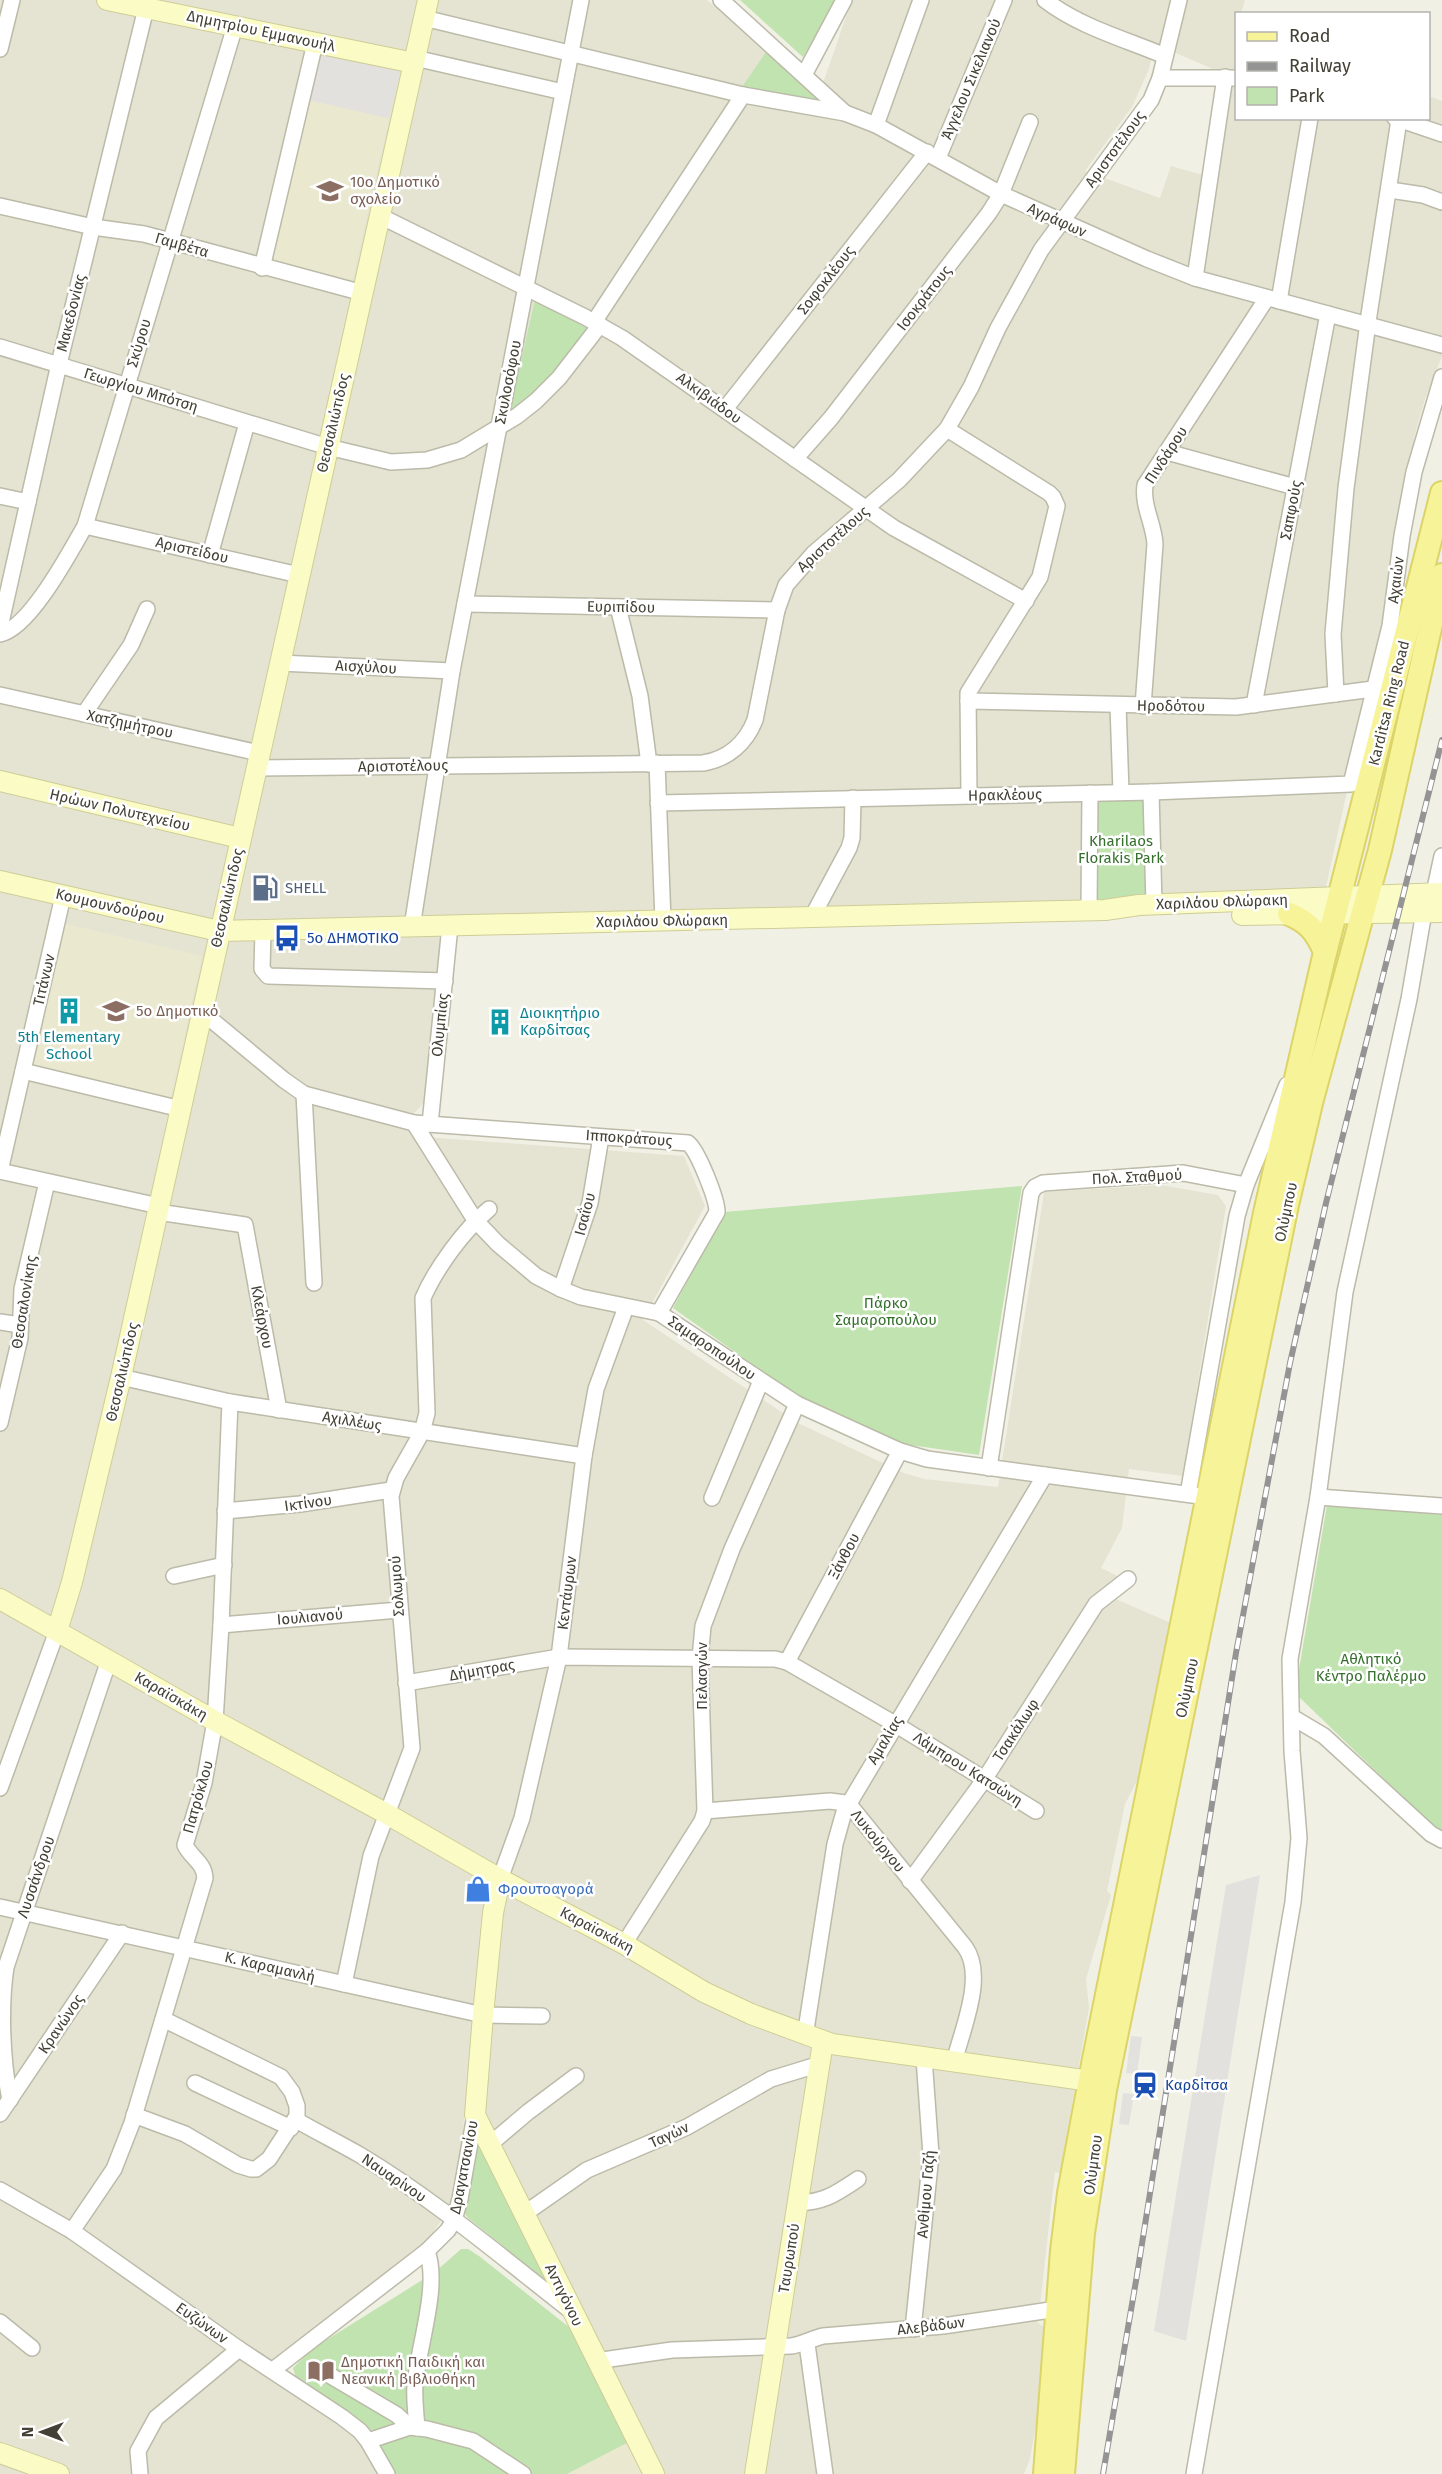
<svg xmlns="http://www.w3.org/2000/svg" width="1442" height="2474" font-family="'Fira Sans',sans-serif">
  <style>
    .residential { fill: #e5e4d3 }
    .education { fill: #eae9d0 }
    .green { fill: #c0e3b0 }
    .parking { fill: #e2e1dd }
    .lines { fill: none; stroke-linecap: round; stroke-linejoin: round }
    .street-casing { stroke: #bcbaa8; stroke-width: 18 }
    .secondary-casing { stroke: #cecd97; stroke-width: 22 }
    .primary-casing { stroke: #dbd469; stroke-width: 26 }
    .street { stroke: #fff; stroke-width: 15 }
    .secondary { stroke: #fbfbc6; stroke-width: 20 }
    .primary { stroke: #f7f398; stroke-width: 22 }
    .rail-casing { stroke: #949494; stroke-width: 6 }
    .rail { stroke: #fff; stroke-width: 4; stroke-dasharray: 11; stroke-linecap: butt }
    .labels { text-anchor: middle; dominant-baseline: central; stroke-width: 5; stroke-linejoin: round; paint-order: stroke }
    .street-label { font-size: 15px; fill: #434135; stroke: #fff }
    .education-label { font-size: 15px; fill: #785e54; stroke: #fff; text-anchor: start }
    .park-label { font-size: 15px; fill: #36702d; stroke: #fff }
    .service-label { font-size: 15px; fill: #4e5e75; stroke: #fff; text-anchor: start }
    .transit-label { font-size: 15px; fill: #164399; stroke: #fff; text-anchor: start }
    .culture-label { font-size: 15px; fill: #0d838f; stroke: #fff; text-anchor: start }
    .shop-label { font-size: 15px; fill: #366cbe; stroke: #fff; text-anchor: start }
  </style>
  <rect width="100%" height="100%" fill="#f1f0e5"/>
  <polygon class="residential" points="0,0 707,0 818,97 852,0 1245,0 1241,13 1236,14 1236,70 1213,69 1155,44 1149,69 1132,107 1085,171 1160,198 1171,166 1217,179 1230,89 1236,83 1236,118 1379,118 1402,125 1407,119 1428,118 1429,96 1442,101 1442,356 1425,399 1416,430 1409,466 1390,596 1325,891 1152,899 447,915 428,1099 414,1113 411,1136 684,1156 705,1206 643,1320 798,1423 904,1473 924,1479 998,1487 1044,1192 1161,1185 1218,1195 1226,1206 1183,1476 1129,1469 1122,1528 1101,1568 1120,1577 1104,1594 1171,1623 1140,1775 1125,1804 1107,1891 1111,1895 1086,1979 1089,2008 1060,2173 1055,2172 1038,2323 1044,2327 1037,2419 1030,2459 1024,2474 663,2474 482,2111 465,2105 461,2158 451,2207 435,2229 419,2257 256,2371 357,2438 380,2474 0,2474"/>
  <g class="education">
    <polygon points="309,100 389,119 352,282 271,263"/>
    <polygon points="62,923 202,956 170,1101 30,1067"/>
    <polygon points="627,2443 643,2474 567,2474"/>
  </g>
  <g class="green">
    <polygon points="740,0 837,0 803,57"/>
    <polygon points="766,52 821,100 823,102 742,87"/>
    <polygon points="535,300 590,330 551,379 508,417"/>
    <polygon points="1148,798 1149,899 1093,900 1093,800"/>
    <polygon points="1022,1186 979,1455 904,1444 800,1398 673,1308 725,1212"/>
    <polygon points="1327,1505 1442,1515 1442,1835 1295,1693"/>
    <polygon points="480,2145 547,2281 468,2218 464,2212 472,2154"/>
    <polygon points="461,2249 468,2249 479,2256 574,2331 627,2443 567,2474 395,2474 370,2429 296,2378 293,2368 312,2349 435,2272"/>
  </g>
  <g class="parking">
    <polygon points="320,52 400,70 389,118 309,100"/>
    <polygon points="1260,1875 1259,1881 1186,2341 1154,2331 1226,1885"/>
    <polygon points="1131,2036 1142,2037 1137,2074 1126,2073"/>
    <polygon points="1123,2093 1134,2094 1129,2125 1119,2124"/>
  </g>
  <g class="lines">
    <g class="street-casing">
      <g id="street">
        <polyline points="721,0 845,113 876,125 1001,194 1147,259 1195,278 1442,345"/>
        <path d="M1045 0C1080 27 1125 39 1165 56"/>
        <polyline points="424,18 743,95 845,113"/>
        <polyline points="0,49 12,0"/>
        <polyline points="415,58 563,92"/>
        <polyline points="804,75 844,0"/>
        <polyline points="1160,78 1236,78"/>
        <polyline points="1395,118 1442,134"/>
        <polyline points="876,125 921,0"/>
        <polyline points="938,158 1004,0"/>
        <polyline points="1390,190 1423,195 1442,202"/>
        <polyline points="0,206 93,227 144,234 363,293"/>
        <polyline points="380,216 585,317 622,338 894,528 1026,601"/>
        <polyline points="262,268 315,43"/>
        <polyline points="1195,278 1225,77"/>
        <polyline points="1279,301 1310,118"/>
        <polyline points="594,322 743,95"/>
        <polyline points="0,347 328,447 391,462 427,460 461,450 517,416 536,401 559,378 600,325"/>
        <polyline points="725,409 927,152"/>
        <polyline points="947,429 1049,493 1053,497 1057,506 1040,577 968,693 969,796"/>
        <polyline points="1167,452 1295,487"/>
        <polyline points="795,459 831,418 989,213 1001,194 1030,122"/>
        <polyline points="0,496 28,502"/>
        <polyline points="85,526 299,575"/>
        <polyline points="210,555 247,423"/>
        <polyline points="465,604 777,610"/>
        <polyline points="618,607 640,696 649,764"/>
        <polyline points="0,627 59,364 148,0"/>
        <path d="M0 634C30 628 70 552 85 526L235 26"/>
        <polyline points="280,663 452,671"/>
        <polyline points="1336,694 1333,634 1346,488 1369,315 1399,120"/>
        <polyline points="0,695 259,753"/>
        <polyline points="968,701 1236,707 1373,689"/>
        <polyline points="1118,705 1121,792"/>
        <polyline points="1254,705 1328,314"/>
        <path d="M1143 706 1155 544C1154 524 1142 506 1145 485L1267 298"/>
        <polyline points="84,714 131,645 147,609"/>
        <polyline points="657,763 663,921"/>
        <path d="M256 768 703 763C728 759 746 743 755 720L777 610 786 585 814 553 899 480 947 429 971 387 998 328 1041 250 1151 100 1160 78 1179 0"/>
        <polyline points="1151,792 1154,905"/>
        <polyline points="658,803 1151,792 1351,784 1390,626 1402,536 1414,472 1442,377"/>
        <polyline points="1434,893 1442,856"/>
        <polyline points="1089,910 1090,793"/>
        <polyline points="812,917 849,848 852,838 853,798"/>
        <polyline points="412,927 452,671 581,0"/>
        <polyline points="263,930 262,969 268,976 445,981"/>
        <path d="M202 1012 284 1080 304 1094 414 1123 688 1143C698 1151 717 1199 717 1212L659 1313"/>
        <polyline points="23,1071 181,1109"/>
        <polyline points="304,1094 314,1283"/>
        <polyline points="414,1123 475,1220 498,1244 536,1276 561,1289 581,1297 659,1313 797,1404 900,1451 927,1459 1207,1497"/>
        <polyline points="430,1124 450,926"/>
        <polyline points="0,1171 63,896"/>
        <polyline points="0,1171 159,1206"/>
        <polyline points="158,1212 245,1225 279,1410"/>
        <polyline points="561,1289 590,1203 601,1137"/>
        <polyline points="0,1322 20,1325"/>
        <polyline points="121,1377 230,1402 584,1456"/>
        <polyline points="0,1423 20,1338 22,1289 47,1182"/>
        <polyline points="989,1468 1031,1193 1035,1187 1043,1183 1183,1173 1246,1185"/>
        <polyline points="1188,1494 1237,1216 1246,1185 1287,1085"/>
        <polyline points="1318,1497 1442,1506"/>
        <polyline points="712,1498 761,1381"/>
        <polyline points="225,1511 300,1504 391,1490"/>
        <polyline points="174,1576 224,1565"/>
        <polyline points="221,1625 399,1610"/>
        <polyline points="787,1662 900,1451"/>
        <polyline points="406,1683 559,1657 775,1659 787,1662 895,1724 1036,1811"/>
        <polyline points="1292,1717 1324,1736 1431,1834 1442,1840"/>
        <polyline points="0,1788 57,1631"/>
        <path d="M705 1811 830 1801 845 1803 852 1808 965 1947C986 1976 962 2030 954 2062"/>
        <polyline points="500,1879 522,1818 559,1657 584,1456 596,1389 626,1307"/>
        <polyline points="910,1881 984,1780 1096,1604 1128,1579"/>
        <polyline points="0,1907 483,2015 542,2016"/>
        <polyline points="624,1944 702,1821 705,1811 700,1659 703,1626 732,1549 797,1404"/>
        <path d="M344 1984 371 1856 412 1748 391 1496 396 1478 422 1432 427 1413 423 1298C436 1268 464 1230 489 1209"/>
        <polyline points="805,2036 835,1844 844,1812 1045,1475"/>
        <polyline points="195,2083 291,2128"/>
        <path d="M10 2100C2 2059 0 2007 6 1967L109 1660"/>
        <polyline points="0,2114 122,1933"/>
        <polyline points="134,2115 185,2134 238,2165 251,2169 256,2169 269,2159 297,2116 297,2106 292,2092 281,2077 163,2019"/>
        <path d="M296 2120C317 2132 339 2143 360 2155 435 2200 503 2258 571 2311"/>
        <polyline points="489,2145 528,2112 576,2076"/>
        <polyline points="0,2190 72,2231 239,2349 342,2417 360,2431 368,2441 387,2474"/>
        <path d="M798 2203C825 2202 835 2194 858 2179"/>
        <polyline points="524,2214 587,2170 687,2127 771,2079 820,2064"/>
        <path d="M72 2231 114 2169 132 2123 205 1878C204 1862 191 1858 185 1845L204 1783 215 1721 221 1625 230 1402"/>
        <polyline points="0,2322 32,2348"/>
        <polyline points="913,2329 931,2155 924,2058"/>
        <polyline points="807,2344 825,2474"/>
        <path d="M596 2361 672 2350 791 2346C803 2344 811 2339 823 2336L943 2326 1057 2309"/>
        <polyline points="273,2370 427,2251 448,2230 454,2220 460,2199 475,2115"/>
        <polyline points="331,2376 397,2415 410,2427"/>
        <path d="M417 2428C416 2414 414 2399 415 2385 418 2347 440 2286 427 2251"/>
        <polyline points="368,2441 410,2427 427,2429 473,2441 523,2474"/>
        <polyline points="140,2474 138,2451 156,2418 239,2349"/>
        <polyline points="1194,2474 1293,1902 1299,1838 1292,1751 1290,1659 1318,1497 1345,1292 1409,999 1424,912"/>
      </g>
    </g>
    <g class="secondary-casing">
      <g id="secondary">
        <polyline points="107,0 414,63"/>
        <polyline points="0,781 240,838"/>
        <polyline points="0,881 219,931 1105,910 1139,905 1442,893"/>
        <polyline points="1242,915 1442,912"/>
        <polyline points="0,1599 215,1721 387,1814 500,1879 624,1944 704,1992 751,2014 832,2044 1104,2083"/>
        <polyline points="57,1631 72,1582 121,1377 428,0"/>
        <polyline points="500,1879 493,1913 483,2015 475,2115 654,2474"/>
        <polyline points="0,2453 59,2474"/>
        <polyline points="755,2474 823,2042"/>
      </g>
    </g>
    <g class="primary-casing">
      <g id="primary">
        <path d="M1289 914C1309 922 1317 933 1325 952"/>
        <polyline points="1045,2474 1062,2251 1069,2193 1094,2059 1265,1213 1323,961 1442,493"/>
        <polyline points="1063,2474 1083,2233 1105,2090 1287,1205 1312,1099 1380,850 1442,575"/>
      </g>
    </g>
    <use href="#street" class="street"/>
    <use href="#secondary" class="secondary"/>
    <use href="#primary" class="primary"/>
    <g class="rail-casing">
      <polyline id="rail" points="1103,2474 1137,2275 1236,1653 1290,1363 1326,1203 1442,740"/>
    </g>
    <use href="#rail" class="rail"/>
  </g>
  <defs>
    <g id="school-bare" transform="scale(2.07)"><path d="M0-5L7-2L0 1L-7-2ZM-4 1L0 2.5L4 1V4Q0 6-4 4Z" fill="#8d6e63" stroke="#fff" stroke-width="2.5" paint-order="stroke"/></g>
    <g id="fuel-bare" transform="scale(2.07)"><path d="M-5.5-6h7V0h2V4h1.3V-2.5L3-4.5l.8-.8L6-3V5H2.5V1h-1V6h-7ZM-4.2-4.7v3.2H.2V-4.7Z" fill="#5c6f8a" stroke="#fff" stroke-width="2.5" paint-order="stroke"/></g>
    <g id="bus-bare" transform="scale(2.07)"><path d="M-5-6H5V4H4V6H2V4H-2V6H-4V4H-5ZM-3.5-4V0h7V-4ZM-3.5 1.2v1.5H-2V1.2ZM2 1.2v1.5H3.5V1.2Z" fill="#1a4fb4" stroke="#fff" stroke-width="2.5" paint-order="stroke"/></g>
    <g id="building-bare" transform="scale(2.07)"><path d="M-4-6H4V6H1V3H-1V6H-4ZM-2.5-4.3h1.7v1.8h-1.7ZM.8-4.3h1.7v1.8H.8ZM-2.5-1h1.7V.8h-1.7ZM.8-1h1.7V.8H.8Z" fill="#0f9aa8" stroke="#fff" stroke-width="2.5" paint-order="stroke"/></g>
    <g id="shop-bare" transform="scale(2.07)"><path d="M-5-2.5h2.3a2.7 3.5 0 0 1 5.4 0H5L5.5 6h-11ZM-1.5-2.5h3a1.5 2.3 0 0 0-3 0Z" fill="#3f7fe0" stroke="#fff" stroke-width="2.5" paint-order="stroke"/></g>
    <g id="station-bare" transform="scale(2.07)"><path d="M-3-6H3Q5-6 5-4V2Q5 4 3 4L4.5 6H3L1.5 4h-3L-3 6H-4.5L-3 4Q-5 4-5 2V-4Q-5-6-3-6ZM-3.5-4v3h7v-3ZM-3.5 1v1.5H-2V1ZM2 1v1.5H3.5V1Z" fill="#1a4fb4" stroke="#fff" stroke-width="2.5" paint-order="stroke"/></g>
    <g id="library-bare" transform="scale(2.07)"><path d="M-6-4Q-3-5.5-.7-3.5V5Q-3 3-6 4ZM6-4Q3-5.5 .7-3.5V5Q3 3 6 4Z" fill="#8d6e63" stroke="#fff" stroke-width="2.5" paint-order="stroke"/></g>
  </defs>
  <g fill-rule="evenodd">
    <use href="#school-bare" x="330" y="191"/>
    <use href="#fuel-bare" x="265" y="888"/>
    <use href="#bus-bare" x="287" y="938"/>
    <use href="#building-bare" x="69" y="1011"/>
    <use href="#school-bare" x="116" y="1011"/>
    <use href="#building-bare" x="500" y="1022"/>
    <use href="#shop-bare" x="478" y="1889"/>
    <use href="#station-bare" x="1145" y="2085"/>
    <use href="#library-bare" x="321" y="2371"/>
  </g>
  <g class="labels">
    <g class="street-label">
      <text transform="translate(261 31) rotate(12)">Δημητρίου Εμμανουήλ</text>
      <text transform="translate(971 79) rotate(-67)">Άγγελου Σικελιανού</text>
      <text transform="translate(1115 149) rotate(-54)">Αριστοτέλους</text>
      <text transform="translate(1057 220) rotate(24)">Αγράφων</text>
      <text transform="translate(182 245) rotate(16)">Γαμβέτα</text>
      <text transform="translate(826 280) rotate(-52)">Σοφοκλέους</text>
      <text transform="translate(924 298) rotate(-52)">Ισοκράτους</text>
      <text transform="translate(71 313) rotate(-76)">Μακεδονίας</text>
      <text transform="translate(139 343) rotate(-73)">Σκύρου</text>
      <text transform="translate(508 382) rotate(-79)">Σκυλοσόφου</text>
      <text transform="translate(141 390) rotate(17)">Γεωργίου Μπότση</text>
      <text transform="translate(709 398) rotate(36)">Αλκιβιάδου</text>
      <text transform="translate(333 423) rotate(-77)">Θεσσαλιώτιδος</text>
      <text transform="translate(1166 455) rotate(-57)">Πινδάρου</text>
      <text transform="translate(1291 510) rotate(-79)">Σαπφούς</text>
      <text transform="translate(833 539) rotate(-42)">Αριστοτέλους</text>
      <text transform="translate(192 550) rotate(13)">Αριστείδου</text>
      <text transform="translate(1396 580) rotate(-83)">Αχαιών</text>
      <text transform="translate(621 607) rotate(1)">Ευριπίδου</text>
      <text transform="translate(366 667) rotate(3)">Αισχύλου</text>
      <text transform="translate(1389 703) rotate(-76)">Karditsa Ring Road</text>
      <text transform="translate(1171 706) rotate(1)">Ηροδότου</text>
      <text transform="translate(130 724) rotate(12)">Χατζημήτρου</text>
      <text transform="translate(403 766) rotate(-1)">Αριστοτέλους</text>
      <text transform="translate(1005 795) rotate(-1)">Ηρακλέους</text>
      <text transform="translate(120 810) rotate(13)">Ηρώων Πολυτεχνείου</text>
      <text transform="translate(227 898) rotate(-77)">Θεσσαλιώτιδος</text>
      <text transform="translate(1222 902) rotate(-2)">Χαριλάου Φλώρακη</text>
      <text transform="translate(110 906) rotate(13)">Κουμουνδούρου</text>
      <text transform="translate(662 921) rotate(-1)">Χαριλάου Φλώρακη</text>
      <text transform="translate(44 980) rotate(-77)">Τιτάνων</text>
      <text transform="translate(440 1025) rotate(-84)">Ολυμπίας</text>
      <text transform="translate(629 1138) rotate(4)">Ιπποκράτους</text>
      <text transform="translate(1137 1177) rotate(-3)">Πολ. Σταθμού</text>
      <text transform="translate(1286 1212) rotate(-78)">Ολύμπου</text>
      <text transform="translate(585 1214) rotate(-75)">Ισαΐου</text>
      <text transform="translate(24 1302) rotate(-81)">Θεσσαλονίκης</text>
      <text transform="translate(262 1317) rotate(79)">Κλεάρχου</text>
      <text transform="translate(712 1348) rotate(34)">Σαμαροπούλου</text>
      <text transform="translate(122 1372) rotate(-77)">Θεσσαλιώτιδος</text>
      <text transform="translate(352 1421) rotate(9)">Αχιλλέως</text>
      <text transform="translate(308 1503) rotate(-8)">Ικτίνου</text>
      <text transform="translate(844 1556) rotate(-62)">Ξάνθου</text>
      <text transform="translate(397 1586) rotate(-94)">Σολωμού</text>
      <text transform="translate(567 1593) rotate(-83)">Κεντάυρων</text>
      <text transform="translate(310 1617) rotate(-5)">Ιουλιανού</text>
      <text transform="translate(482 1670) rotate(-10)">Δήμητρας</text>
      <text transform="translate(702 1676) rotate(-90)">Πελασγών</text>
      <text transform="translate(1187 1688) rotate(-78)">Ολύμπου</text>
      <text transform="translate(171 1696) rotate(30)">Καραϊσκάκη</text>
      <text transform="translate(1016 1730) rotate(-57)">Τσακάλωφ</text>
      <text transform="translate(885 1740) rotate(-59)">Αμαλίας</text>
      <text transform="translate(968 1769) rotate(32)">Λάμπρου Κατσώνη</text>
      <text transform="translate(198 1797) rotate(-74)">Πατρόκλου</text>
      <text transform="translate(878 1841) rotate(51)">Λυκούργου</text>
      <text transform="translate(36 1877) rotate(-71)">Λυσσάνδρου</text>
      <text transform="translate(597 1930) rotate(28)">Καραϊσκάκη</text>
      <text transform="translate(270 1967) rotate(13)">Κ. Καραμανλή</text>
      <text transform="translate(61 2024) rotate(-56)">Κρανώνος</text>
      <text transform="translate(669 2135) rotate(-25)">Ταγών</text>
      <text transform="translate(1093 2165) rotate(-82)">Ολύμπου</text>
      <text transform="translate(464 2167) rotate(-79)">Δραγατσανίου</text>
      <text transform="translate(394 2178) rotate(34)">Ναυαρίνου</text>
      <text transform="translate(926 2194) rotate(-85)">Ανθίμου Γαζή</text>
      <text transform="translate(789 2258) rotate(-81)">Ταυρωπού</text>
      <text transform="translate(564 2295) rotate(64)">Αντιγόνου</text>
      <text transform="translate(202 2323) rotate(35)">Ευζώνων</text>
      <text transform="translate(931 2326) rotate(-7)">Αλεβάδων</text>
    </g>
    <g class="education-label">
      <text x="350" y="182">10ο Δημοτικό<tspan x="350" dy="17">σχολείο</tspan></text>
      <text x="136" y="1011">5ο Δημοτικό</text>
      <text x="341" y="2362">Δημοτική Παιδική και<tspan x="341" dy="17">Νεανική βιβλιοθήκη</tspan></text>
    </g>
    <g class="park-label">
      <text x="1121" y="841">Kharilaos<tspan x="1121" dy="17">Florakis Park</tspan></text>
      <text x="886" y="1303">Πάρκο<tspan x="886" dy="17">Σαμαροπούλου</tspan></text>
      <text x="1371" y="1659">Αθλητικό<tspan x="1371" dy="17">Κέντρο Παλέρμο</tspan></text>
    </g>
    <g class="service-label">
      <text x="285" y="888">SHELL</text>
    </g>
    <g class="transit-label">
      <text x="307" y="938">5ο ΔΗΜΟΤΙΚΟ</text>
      <text x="1165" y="2085">Καρδίτσα</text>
    </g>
    <g class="culture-label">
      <text x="520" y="1013">Διοικητήριο<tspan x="520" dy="17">Καρδίτσας</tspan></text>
      <text x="69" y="1037" text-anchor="middle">5th Elementary<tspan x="69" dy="17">School</tspan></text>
    </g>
    <g class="shop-label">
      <text x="498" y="1889">Φρουτοαγορά</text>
    </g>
  </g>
  <rect x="1235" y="12" width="195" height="108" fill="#ffffff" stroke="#b4b3ae" stroke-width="1.5"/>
  <rect x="1247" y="32" width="30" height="9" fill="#f7f398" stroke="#b4b3ae" stroke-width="1.5"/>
  <text x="1289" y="42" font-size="18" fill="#434135">Road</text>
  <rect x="1247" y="62" width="30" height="9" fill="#949494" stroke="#b4b3ae" stroke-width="1.5"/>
  <text x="1289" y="72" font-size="18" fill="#434135">Railway</text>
  <rect x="1247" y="87" width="30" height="18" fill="#c0e3b0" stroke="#b4b3ae" stroke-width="1.5"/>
  <text x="1289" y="102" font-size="18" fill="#434135">Park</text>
  <g transform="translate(42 2432) rotate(270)" stroke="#ffffff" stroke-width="4.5" paint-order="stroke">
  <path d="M0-4.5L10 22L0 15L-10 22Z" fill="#434135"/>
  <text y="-9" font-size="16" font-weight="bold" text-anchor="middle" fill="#434135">N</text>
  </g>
</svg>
